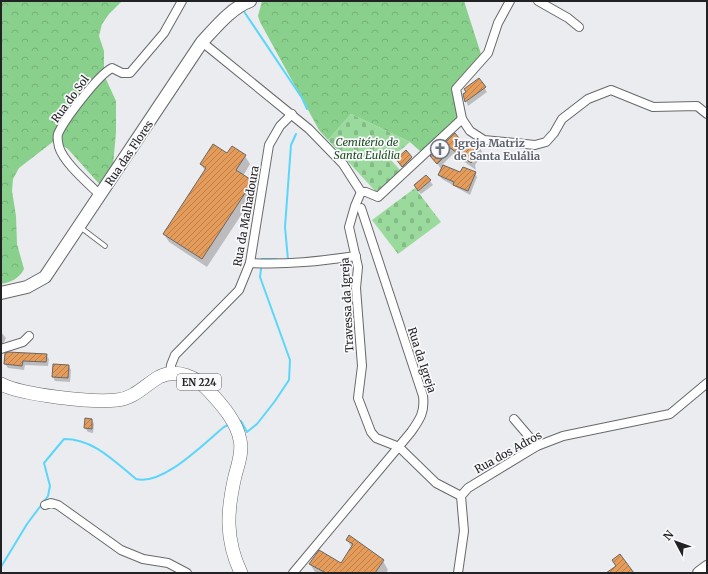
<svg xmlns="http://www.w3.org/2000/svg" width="708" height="574" font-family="Merriweather,serif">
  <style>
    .forest { fill: url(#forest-crowns) }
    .cemetery { fill: url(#cemetery-stones) }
    .shadow { fill: #0003 }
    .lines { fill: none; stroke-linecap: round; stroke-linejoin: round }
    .stream { stroke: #5bd6fb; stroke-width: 2 }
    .building { fill: url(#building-hatch); stroke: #6a6866 }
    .lane-casing { stroke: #68696b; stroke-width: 5.5 }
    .street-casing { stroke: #68696b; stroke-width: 10 }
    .secondary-casing { stroke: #68696b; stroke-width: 14 }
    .primary-casing { stroke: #68696b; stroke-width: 14 }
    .lane { stroke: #fff; stroke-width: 4 }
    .street { stroke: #fff; stroke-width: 8 }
    .secondary { stroke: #fff; stroke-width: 12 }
    .primary { stroke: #fff; stroke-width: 13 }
    .labels { text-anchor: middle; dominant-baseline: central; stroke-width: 3.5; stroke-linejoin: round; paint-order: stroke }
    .shield { fill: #f9f9fc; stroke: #626265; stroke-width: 1 }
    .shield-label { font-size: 10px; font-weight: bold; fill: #222224 }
    .street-label { font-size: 11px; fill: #222224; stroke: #f9f9fc }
    .park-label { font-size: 11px; font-style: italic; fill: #1b4d21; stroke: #f9f9fc }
    .worship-label { font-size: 11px; font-weight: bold; fill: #5b616d; stroke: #f9f9fc; text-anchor: start }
  </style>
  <defs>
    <pattern id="forest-crowns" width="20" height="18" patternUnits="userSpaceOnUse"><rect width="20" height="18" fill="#88d08b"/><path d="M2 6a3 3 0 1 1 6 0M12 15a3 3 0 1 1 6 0" fill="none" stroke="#75b278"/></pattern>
    <pattern id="cemetery-stones" width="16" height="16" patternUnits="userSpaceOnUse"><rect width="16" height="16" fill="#9bda9d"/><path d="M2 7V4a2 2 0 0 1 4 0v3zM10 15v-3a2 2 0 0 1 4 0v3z" fill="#85bb87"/></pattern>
    <pattern id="building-hatch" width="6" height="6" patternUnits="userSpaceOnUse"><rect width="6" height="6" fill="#e59c5a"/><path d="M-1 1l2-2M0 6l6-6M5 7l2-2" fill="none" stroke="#b97f4a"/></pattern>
  </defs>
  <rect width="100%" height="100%" fill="#ebecef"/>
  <g class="forest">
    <path d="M1 1H122L109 14 102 24 99 36 104 51V75L116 101V132L113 166 102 187 67 148 54 141 19 168 13 179 12 191 16 216 17 244 24 269C19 279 11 282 1 284Z"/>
    <polygon points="262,1 464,1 481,54 454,88 460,118 422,153 410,142 351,114 328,140 319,130 260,22 258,16"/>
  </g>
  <g class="cemetery">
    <polygon points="351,114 410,142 390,159 401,171 377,193 328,140"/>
    <polygon points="415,188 441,222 398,254 372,220"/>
  </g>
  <g class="shadow">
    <polygon points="479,79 487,92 468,106 464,94"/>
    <polygon points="458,139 462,146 460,148 464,153 479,146 483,154 475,165 476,170 453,154 443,164 445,167 461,174 475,173 477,177 470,195 442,179 439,175 442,170 431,156"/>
    <polygon points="406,152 414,162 405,170 397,160"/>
    <polygon points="228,155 245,156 250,164 243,176 252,182 257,191 207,267 169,242 164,234 205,171 201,164"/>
    <polygon points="426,176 433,185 421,194 417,190"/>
    <polygon points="1,332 6,338 1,348"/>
    <polygon points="46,355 49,359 48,366 25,365 24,370 8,368 5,364"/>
    <polygon points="69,366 71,370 70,382 55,381 53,377"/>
    <polygon points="92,420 94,424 93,433 88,432 85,428"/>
    <polygon points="349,537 383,561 388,570 386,573 315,572 310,564 342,564 352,548 347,540"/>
  </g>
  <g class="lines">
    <g class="stream">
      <polyline points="243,10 302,98 307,109"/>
      <polyline points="262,259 276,259"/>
      <polyline points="288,260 285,227 291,145 296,134"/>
      <polyline points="241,421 247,432 257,424 275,401 289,380 290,360 260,277 261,269"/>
      <path d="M1 567 27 524 48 496 50 486 44 463 64 439C94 439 114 461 136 479 163 486 204 443 224 427L228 425"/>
    </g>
  </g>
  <g class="building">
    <polygon points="479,78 486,87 465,102 463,94 466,92 464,89"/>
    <polygon points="455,133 459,138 455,142 464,151 472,140 479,146 471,158 473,161 471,163 449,147 439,156 442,159 437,164 430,156"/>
    <polygon points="213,144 227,153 232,146 246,155 236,170 253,181 202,259 163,234 206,168 200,164"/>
    <polygon points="406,150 412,157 402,167 396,159"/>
    <polygon points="443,165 460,172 463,167 476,172 468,191 453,185 454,182 438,175"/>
    <polygon points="426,175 431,180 418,191 414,185"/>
    <polygon points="8,352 47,354 46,362 23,361 22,366 4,364 5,353"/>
    <polygon points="53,364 69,365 68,378 52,377"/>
    <polygon points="85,418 92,419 92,429 84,428"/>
    <polygon points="349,535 384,560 375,573 326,573 309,564 319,550 341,563 353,544 346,540"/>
    <polygon points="620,554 634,573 606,573 616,566 612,560"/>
  </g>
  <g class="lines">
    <g class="lane-casing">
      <polyline id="lane" points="80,227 105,246"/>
    </g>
    <g class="street-casing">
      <g id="street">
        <polyline points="510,1 498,23 488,53 456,89 462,119 470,131 484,140 535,145 546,142 554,133 562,119 588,99 611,90 653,107 697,106 707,114"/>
        <polyline points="538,1 568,18 579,27"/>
        <polyline points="202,42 309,129 343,164 361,192"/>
        <polyline points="361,192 355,206 349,227 358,267 356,288 362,366 358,398 371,432 376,438 399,447 436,483 461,496"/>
        <polyline points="361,192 366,192 378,197 462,119"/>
        <path d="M100 195C88 183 64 163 59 147 58 143 57 138 58 134 64 120 98 75 112 68L122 73H130L164 33 182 1"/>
        <path d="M250 263C287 265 321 261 356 256"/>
        <polyline points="1,349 23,342 29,336"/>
        <polyline points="170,373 171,365 175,355 239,290 250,263 269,145 280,126 292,114"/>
        <polyline points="514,419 537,446"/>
        <polyline points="45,505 51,503 58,505 121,550 143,559 168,563 187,573"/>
        <path d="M293 573 411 432C420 419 425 412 423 396L361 208"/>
        <polyline points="458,573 464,531 461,496 468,488 537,446 563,436 670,414 707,383"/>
      </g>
    </g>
    <g class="secondary-casing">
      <g id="secondary">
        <path d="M1 293 27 287 45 277 202 42C216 27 231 8 250 1"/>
        <polyline points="699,573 707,567"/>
      </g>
    </g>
    <g class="primary-casing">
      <path id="primary" d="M1 384C21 395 94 403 117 400 135 398 145 385 159 377 177 368 197 377 210 392 222 405 237 422 240 440 243 451 238 465 235 476 227 511 225 539 241 573"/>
    </g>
    <use href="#lane" class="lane"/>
    <use href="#street" class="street"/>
    <use href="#secondary" class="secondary"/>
    <use href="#primary" class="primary"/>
  </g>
  <defs>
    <g id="church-ring" transform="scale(1)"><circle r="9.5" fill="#f9f9fc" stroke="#6b7280" stroke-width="1.5"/><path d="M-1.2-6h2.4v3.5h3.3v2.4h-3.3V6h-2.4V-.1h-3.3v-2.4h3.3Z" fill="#6b7280"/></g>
  </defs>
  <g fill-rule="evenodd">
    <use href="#church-ring" x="440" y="149"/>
  </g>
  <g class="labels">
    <rect class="shield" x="177" y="374" width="44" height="16" rx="3"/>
    <g class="shield-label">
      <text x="199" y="382">EN 224</text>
    </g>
    <g class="street-label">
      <text transform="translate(70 99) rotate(-54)">Rua do Sol</text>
      <text transform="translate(129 153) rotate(-56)">Rua das Flores</text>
      <text transform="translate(246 216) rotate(-80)">Rua da Malhadoura</text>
      <text transform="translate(347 305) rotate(-93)">Travessa da Igreja</text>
      <text transform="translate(422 360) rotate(72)">Rua da Igreja</text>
      <text transform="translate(508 452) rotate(-29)">Rua dos Adros</text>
    </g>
    <g class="park-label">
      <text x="367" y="142">Cemitério de<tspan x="367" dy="13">Santa Eulália</tspan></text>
    </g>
    <g class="worship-label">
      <text x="454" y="143">Igreja Matriz<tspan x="454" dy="13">de Santa Eulália</tspan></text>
    </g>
  </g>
  <rect width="708" height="574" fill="none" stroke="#222224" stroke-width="4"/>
  <g transform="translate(676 542) rotate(311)" stroke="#f9f9fc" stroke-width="3" paint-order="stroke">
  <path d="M0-3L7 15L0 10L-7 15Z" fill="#222224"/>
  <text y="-6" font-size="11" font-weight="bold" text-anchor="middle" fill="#222224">N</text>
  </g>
</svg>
